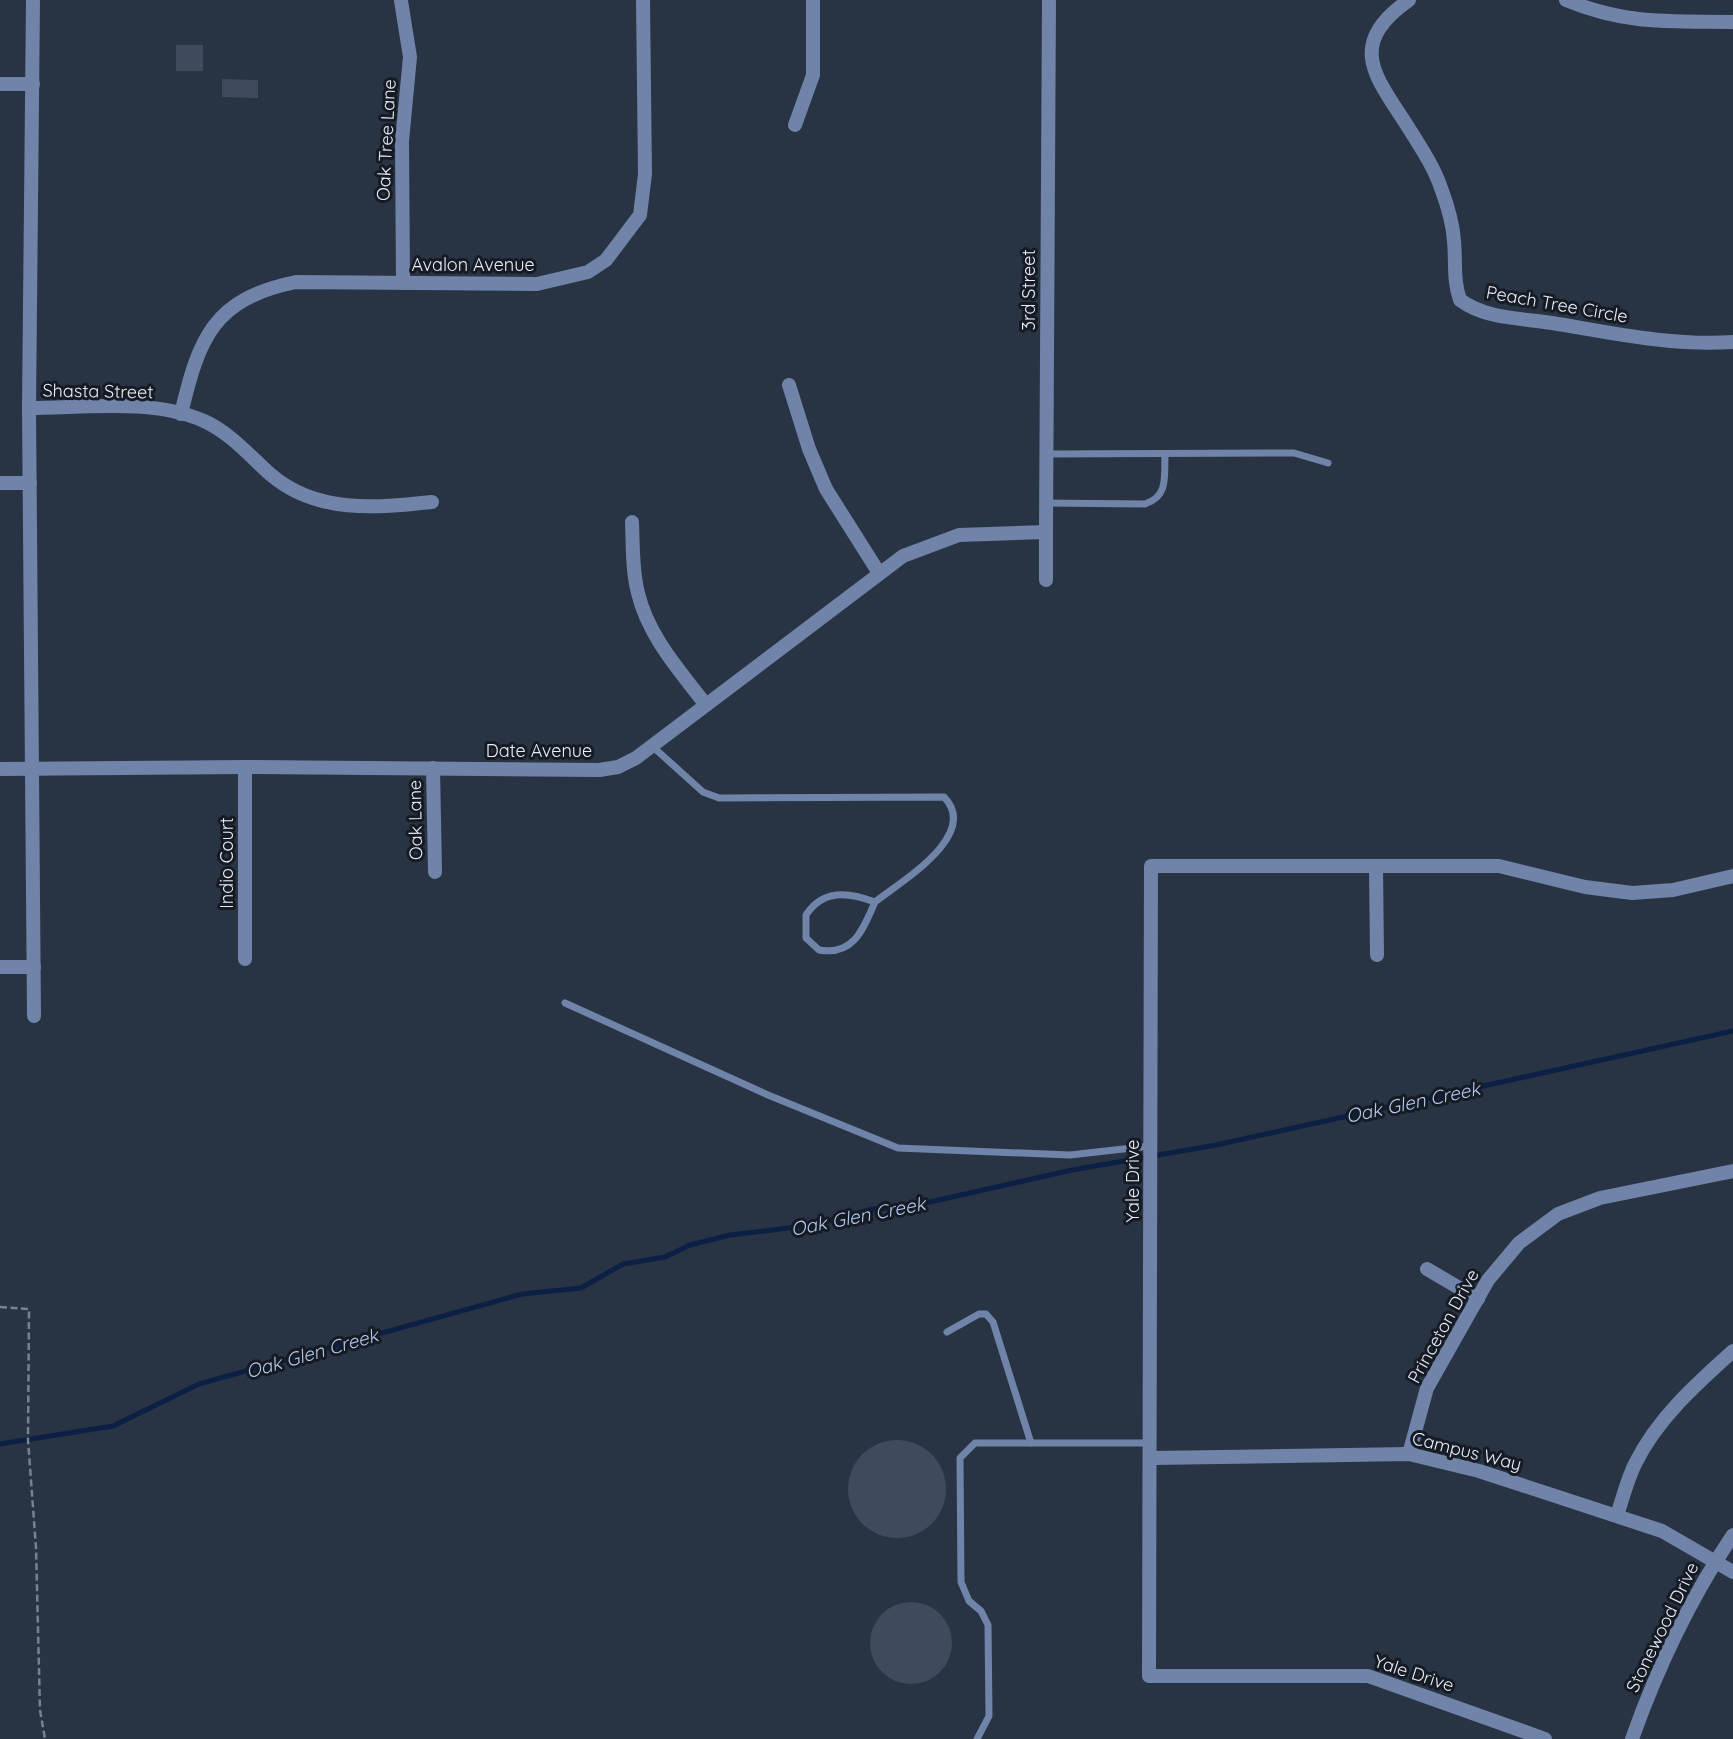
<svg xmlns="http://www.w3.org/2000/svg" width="1733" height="1739" font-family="Quicksand,sans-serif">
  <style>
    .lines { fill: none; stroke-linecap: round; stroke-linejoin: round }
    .stream { stroke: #0b2044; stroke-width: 5 }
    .building { fill: #3f4a5c }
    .path { stroke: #788190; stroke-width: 2.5; stroke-dasharray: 7 3.5; stroke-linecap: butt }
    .service { stroke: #6f84a8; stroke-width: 7 }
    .minor { stroke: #6f84a8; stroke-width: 14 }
    .tertiary { stroke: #6f84a8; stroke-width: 14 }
    .labels { text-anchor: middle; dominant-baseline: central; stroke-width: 6; stroke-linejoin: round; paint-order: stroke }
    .street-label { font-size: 18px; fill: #e7edf9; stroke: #161a22 }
    .water-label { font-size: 19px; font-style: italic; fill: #b2caf2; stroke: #161a22 }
  </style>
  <rect width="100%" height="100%" fill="#283344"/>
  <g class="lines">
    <polyline class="stream" points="0,1444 113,1426 199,1384 522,1294 581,1288 623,1264 665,1257 690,1245 730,1235 813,1225 873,1209 908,1207 1072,1170 1216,1145 1733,1031"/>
  </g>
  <g class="building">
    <rect x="176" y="45" width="27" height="26"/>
    <polygon points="222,79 258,80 258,98 222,97"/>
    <circle cx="897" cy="1489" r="49"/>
    <circle cx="911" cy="1643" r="41"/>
  </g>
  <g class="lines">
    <polyline class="path" points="0,1307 29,1309 28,1440 36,1548 40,1710 45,1739"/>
    <g class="service">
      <polyline points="1047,454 1294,453 1328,463"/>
      <path d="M1046 503 1145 504C1169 496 1164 476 1165 454"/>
      <path d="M652 746 703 792 719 798 944 797C981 835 900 882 875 902 848 892 823 889 806 915V938L819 950C854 956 863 929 875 902"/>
      <polyline points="565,1003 768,1095 898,1148 1070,1155 1150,1146"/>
      <polyline points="947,1332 979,1314 986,1314 993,1322 1031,1443"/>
      <polyline points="977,1739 989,1716 988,1625 981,1611 969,1601 961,1582 960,1458 975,1443 1151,1443"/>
    </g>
    <g class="minor">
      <polyline points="33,0 29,408 34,1016"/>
      <path d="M1409 0C1345 45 1376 77 1408 127 1420 146 1434 167 1441 188 1447 204 1453 224 1454 241 1456 262 1453 280 1460 300 1486 319 1520 318 1552 323 1613 333 1671 346 1733 342"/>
      <path d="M1566 0C1627 25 1668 21 1733 22"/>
      <polyline points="401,1 410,57 402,141 403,283"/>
      <polyline points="0,84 33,84"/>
      <polyline points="795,125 813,75 813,0"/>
      <polyline points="789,385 809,449 826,489 879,573"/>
      <path d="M29 408C84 408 152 398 204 421 229 432 250 456 270 474 316 514 376 508 432 502"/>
      <path d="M181 414C199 338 213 299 296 282L537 284 588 272 606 260 640 215 645 174 643 0"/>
      <polyline points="0,483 30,483"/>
      <path d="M632 522C633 545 632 571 638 593 648 636 680 671 706 705"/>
      <polyline points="1046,532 1046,580"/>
      <polyline points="433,768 435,872"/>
      <polyline points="1376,866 1377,955"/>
      <polyline points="245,959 245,767"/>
      <polyline points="0,967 34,967"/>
      <polyline points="1427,1269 1478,1299"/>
      <polyline points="1409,1454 1427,1388 1488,1280 1519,1243 1558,1214 1600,1198 1733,1171"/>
      <polyline points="1152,1458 1409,1454 1479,1471 1662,1531 1733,1572"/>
      <path d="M1617 1515C1623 1498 1627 1480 1635 1464 1657 1419 1696 1384 1733 1351"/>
      <polyline points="1545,1739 1368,1676 1149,1676 1151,866 1499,866 1585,887 1632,893 1673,890 1733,876"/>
    </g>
    <g class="tertiary">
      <polyline points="0,769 245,767 599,770 618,767 636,758 903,556 959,535 1046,532 1049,0"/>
      <path d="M1632 1739C1657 1669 1691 1597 1733 1535"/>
    </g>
  </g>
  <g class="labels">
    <g class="street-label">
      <text transform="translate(386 140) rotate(-87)">Oak Tree Lane</text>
      <text x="473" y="264">Avalon Avenue</text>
      <text transform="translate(1028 290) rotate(-90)">3rd Street</text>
      <text transform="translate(1557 304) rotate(10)">Peach Tree Circle</text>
      <text transform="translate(98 391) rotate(1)">Shasta Street</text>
      <text x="539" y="750">Date Avenue</text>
      <text transform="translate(415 820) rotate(-91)">Oak Lane</text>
      <text transform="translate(226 863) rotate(-90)">Indio Court</text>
      <text transform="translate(1132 1181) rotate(-90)">Yale Drive</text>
      <text transform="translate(1443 1326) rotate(-61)">Princeton Drive</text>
      <text transform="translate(1467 1451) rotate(14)">Campus Way</text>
      <text transform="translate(1662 1627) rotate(-64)">Stonewood Drive</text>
      <text transform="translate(1414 1673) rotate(18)">Yale Drive</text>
    </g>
    <g class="water-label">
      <text transform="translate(1413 1102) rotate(-12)">Oak Glen Creek</text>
      <text transform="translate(858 1216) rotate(-11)">Oak Glen Creek</text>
      <text transform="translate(312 1353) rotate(-16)">Oak Glen Creek</text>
    </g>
  </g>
</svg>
